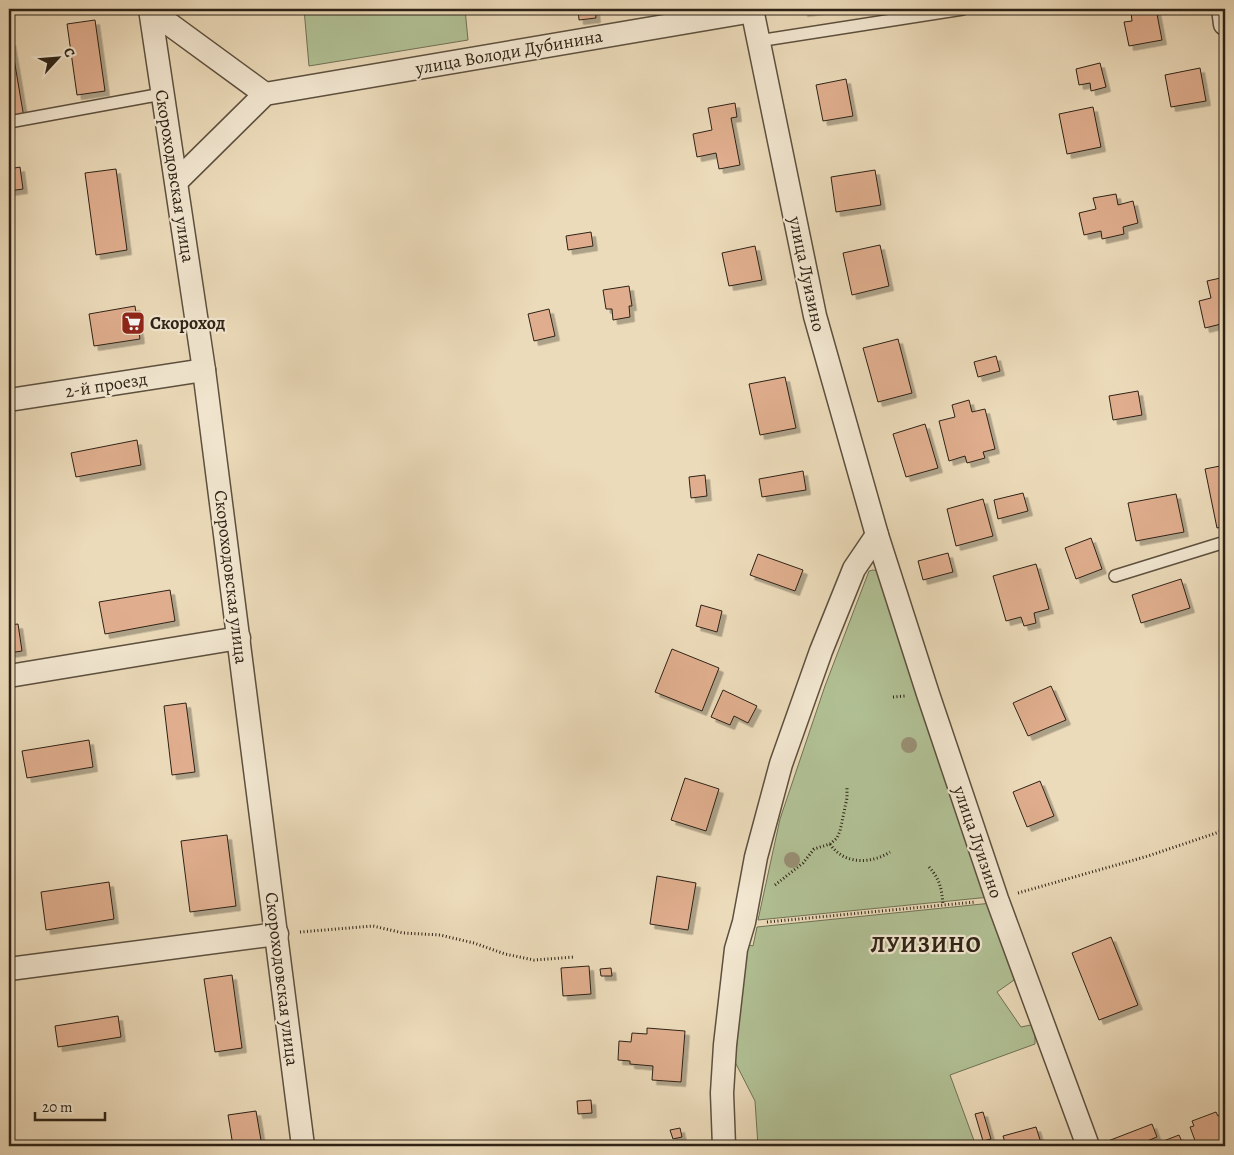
<svg xmlns="http://www.w3.org/2000/svg" width="1234" height="1155" font-family="Alegreya,serif">
  <style>
    .green { fill: #b1c195; stroke: #6f7256 }
    .building { fill: #e0ae8e; stroke: #2d2216; filter: url(#shadow) }
    .lines { fill: none; stroke-linecap: round; stroke-linejoin: round }
    .lane-casing { stroke: #5d503f; stroke-width: 14 }
    .street-casing { stroke: #5d503f; stroke-width: 25 }
    .path { stroke: #2d2216; stroke-width: 3; stroke-dasharray: 1 2.5; stroke-linecap: butt }
    .lane { stroke: #f3e8d2; stroke-width: 11 }
    .street { stroke: #f3e8d2; stroke-width: 22 }
    .tree { fill: #999075 }
    .labels { text-anchor: middle; dominant-baseline: central; stroke-width: 4.5; stroke-linejoin: round; paint-order: stroke }
    .street-label { font-size: 18px; fill: #2d2216; stroke: #f3e8d2 }
    .poi-label { font-size: 18px; font-weight: bold; fill: #2d2216; stroke: #f3e8d2; text-anchor: start }
    .district-label { font-size: 22px; font-weight: bold; letter-spacing: 1px; fill: #2d2216; stroke: #f3e8d2 }
  </style>
  <defs>
    <filter id="shadow"><feDropShadow dx="4.5" dy="4.5" stdDeviation="0" flood-color="#0004"/></filter>
  </defs>
  <rect width="100%" height="100%" fill="#ecdbba"/>
  <filter id="stains"><feTurbulence type="fractalNoise" baseFrequency=".004" numOctaves="4"/><feColorMatrix values="0 0 0 0 .2 0 0 0 0 .09 0 0 0 0 .02 0 0 0 .5 -.17"/></filter>
  <radialGradient id="worn" r=".72"><stop offset=".6" stop-color="#630" stop-opacity="0"/><stop offset="1" stop-color="#630" stop-opacity=".3"/></radialGradient>
  <g class="green">
    <polygon points="304,9 465,9 468,40 309,66"/>
    <polygon points="873,570 878,571 990,897 758,920 780,819 825,686 869,571"/>
    <polygon points="992,903 1017,978 997,992 1021,1027 1035,1024 1035,1044 950,1075 976,1146 758,1146 755,1101 735,1062 745,957 749,945 753,946 757,927"/>
  </g>
  <g class="building">
    <polygon points="578,9 595,9 596,18 579,20"/>
    <polygon points="803,9 824,9 803,12"/>
    <polygon points="1151,9 1156,9 1162,40 1129,46 1124,22 1132,21 1131,12"/>
    <polygon points="95,20 105,91 77,95 67,24"/>
    <polygon points="11,41 24,118 9,120 9,42"/>
    <polygon points="1100,63 1106,87 1091,91 1090,83 1079,85 1076,69"/>
    <polygon points="1200,68 1206,101 1171,107 1165,75"/>
    <polygon points="846,79 853,116 823,121 816,85"/>
    <polygon points="735,103 737,117 731,118 740,165 719,169 716,153 697,157 693,134 712,130 708,108"/>
    <polygon points="1093,107 1101,147 1067,154 1059,114"/>
    <polygon points="20,167 23,189 9,191 9,169"/>
    <polygon points="116,169 127,250 96,255 85,173"/>
    <polygon points="875,170 881,205 836,212 831,177"/>
    <polygon points="1116,194 1118,205 1133,201 1138,223 1123,227 1124,234 1102,239 1101,231 1084,235 1079,213 1096,209 1093,198"/>
    <polygon points="591,232 593,246 568,250 566,236"/>
    <polygon points="880,245 889,286 852,295 843,253"/>
    <polygon points="755,246 762,280 729,286 722,253"/>
    <polygon points="1225,277 1225,323 1205,328 1199,301 1211,298 1207,281"/>
    <polygon points="629,286 632,306 629,306 630,317 613,320 612,309 606,309 603,290"/>
    <polygon points="135,306 140,339 94,346 89,314"/>
    <polygon points="549,309 555,336 534,341 528,314"/>
    <polygon points="898,339 912,393 878,402 863,348"/>
    <polygon points="996,356 1000,371 978,377 974,362"/>
    <polygon points="785,377 796,428 760,435 749,384"/>
    <polygon points="1138,391 1142,415 1113,420 1109,396"/>
    <polygon points="969,400 972,412 985,409 995,449 983,452 985,458 967,463 965,456 949,461 939,421 955,417 952,405"/>
    <polygon points="925,424 938,468 906,477 893,434"/>
    <polygon points="137,440 141,465 76,477 71,453"/>
    <polygon points="1225,465 1225,526 1217,528 1205,469"/>
    <polygon points="803,471 806,490 762,497 759,479"/>
    <polygon points="705,475 707,496 691,498 689,477"/>
    <polygon points="1023,493 1028,511 998,519 994,500"/>
    <polygon points="1176,494 1184,532 1136,541 1128,503"/>
    <polygon points="983,499 993,536 956,546 947,509"/>
    <polygon points="1091,538 1102,569 1076,579 1065,548"/>
    <polygon points="948,553 953,572 923,580 918,561"/>
    <polygon points="758,554 803,570 795,591 750,575"/>
    <polygon points="1036,564 1049,609 1034,613 1036,623 1024,626 1021,617 1006,621 993,576"/>
    <polygon points="1181,579 1190,608 1141,623 1132,595"/>
    <polygon points="170,590 175,621 105,634 99,602"/>
    <polygon points="701,605 722,611 717,632 696,626"/>
    <polygon points="18,624 22,651 9,653 9,625"/>
    <polygon points="672,649 719,668 702,711 655,692"/>
    <polygon points="1051,686 1066,720 1028,736 1013,703"/>
    <polygon points="723,690 757,706 748,723 734,716 730,725 711,717"/>
    <polygon points="186,703 195,772 172,775 164,706"/>
    <polygon points="89,740 93,767 27,778 22,751"/>
    <polygon points="685,778 719,789 706,831 671,820"/>
    <polygon points="1040,781 1054,816 1027,827 1013,792"/>
    <polygon points="227,835 236,906 190,912 181,841"/>
    <polygon points="657,876 696,883 688,930 650,924"/>
    <polygon points="109,882 114,919 46,930 41,892"/>
    <polygon points="1111,937 1138,1005 1099,1020 1072,953"/>
    <polygon points="589,966 591,994 563,996 561,968"/>
    <polygon points="611,968 612,976 601,976 600,969"/>
    <polygon points="232,975 242,1048 215,1052 204,979"/>
    <polygon points="118,1016 121,1037 58,1047 55,1026"/>
    <polygon points="647,1028 685,1031 681,1082 652,1080 653,1066 630,1064 630,1061 618,1060 619,1041 631,1042 632,1033 647,1034"/>
    <polygon points="591,1100 592,1113 578,1114 577,1101"/>
    <polygon points="256,1111 262,1146 233,1146 228,1115"/>
    <polygon points="983,1112 991,1139 983,1141 975,1114"/>
    <polygon points="1216,1112 1218,1116 1221,1115 1225,1125 1225,1141 1212,1146 1197,1146 1190,1127 1194,1126 1192,1121"/>
    <polygon points="1152,1124 1157,1137 1134,1146 1110,1146 1108,1141"/>
    <polygon points="1036,1127 1042,1146 1006,1146 1003,1136"/>
    <polygon points="680,1128 682,1137 673,1139 670,1130"/>
    <polygon points="1179,1135 1184,1146 1163,1146 1161,1142"/>
  </g>
  <g class="lines">
    <g class="lane-casing">
      <g id="lane">
        <polyline points="758,41 963,9"/>
        <polyline points="9,122 162,94"/>
        <polyline points="1115,576 1225,542"/>
      </g>
    </g>
    <g class="street-casing">
      <g id="street">
        <polyline points="150,9 204,370 303,1146"/>
        <polyline points="752,9 815,316 877,535 928,694 997,899 1088,1146"/>
        <polyline points="1223,9 1225,24"/>
        <polyline points="150,10 265,94"/>
        <polyline points="177,181 265,94 753,11"/>
        <polyline points="9,400 204,370"/>
        <polyline points="9,676 239,638"/>
        <polyline points="9,969 277,934"/>
        <polyline points="724,1146 722,1093 725,1045 736,949 744,922 756,857 781,764 821,651 854,569 877,535"/>
      </g>
    </g>
    <g class="path">
      <polyline points="893,697 905,696"/>
      <path d="M830 844C844 865 871 864 890 852"/>
      <path d="M929 867C940 879 942 890 943 905"/>
      <polyline points="775,885 803,863 814,849 830,844 837,838 840,831 847,798 847,786"/>
      <polyline points="1018,893 1148,856 1225,830"/>
      <polyline points="767,922 975,902"/>
      <polyline points="300,932 373,926 403,933 440,935 474,943 505,954 534,960 574,957"/>
    </g>
    <use href="#lane" class="lane"/>
    <use href="#street" class="street"/>
  </g>
  <g class="tree">
    <circle cx="909" cy="745" r="8"/>
    <circle cx="792" cy="860" r="8"/>
  </g>
  <defs>
    <g id="supermarket-square" transform="scale(1.25)"><rect x="-9" y="-9" width="18" height="18" rx="4" fill="#8f2418" stroke="#f3e8d2"/><path d="M-6-5.5h2.5l.6 2H6L4.5 2H-2.5L-4.4-4H-6ZM-1.5 3.2a1.3 1.3 0 1 0 .1 0ZM3 3.2a1.3 1.3 0 1 0 .1 0Z" fill="#fff"/></g>
  </defs>
  <g fill-rule="evenodd">
    <use href="#supermarket-square" x="133" y="323"/>
  </g>
  <g class="labels">
    <g class="street-label">
      <text transform="translate(509 52) rotate(-10)">улица Володи Дубинина</text>
      <text transform="translate(175 176) rotate(81)">Скороходовская улица</text>
      <text transform="translate(807 274) rotate(78)">улица Луизино</text>
      <text transform="translate(106 385) rotate(-9)">2-й проезд</text>
      <text transform="translate(231 577) rotate(83)">Скороходовская улица</text>
      <text transform="translate(978 842) rotate(71)">улица Луизино</text>
      <text transform="translate(282 979) rotate(83)">Скороходовская улица</text>
    </g>
    <g class="poi-label">
      <text x="150" y="323">Скороход</text>
    </g>
    <g class="district-label">
      <text x="926" y="945">ЛУИЗИНО</text>
    </g>
  </g>
  <rect width="1234" height="1155" fill="none" stroke="#ecdbba" stroke-width="30"/>
  <rect x="10" y="10" width="1214" height="1135" fill="none" stroke="#2d2216" stroke-width="2.5"/>
  <rect x="15" y="15" width="1204" height="1125" fill="none" stroke="#2d2216"/>
  <g transform="translate(58 58) rotate(64)" stroke="#f3e8d2" stroke-width="4" paint-order="stroke">
  <path d="M0-4L9 19L0 12L-9 19Z" fill="#2d2216"/>
  <text y="-8" font-size="14" font-weight="bold" text-anchor="middle" fill="#2d2216">С</text>
  </g>
  <path d="M35 1112v8h70v-8" fill="none" stroke="#2d2216" stroke-width="2.5"/>
  <text x="42" y="1112" font-size="15" fill="#2d2216" stroke="#f3e8d2" stroke-width="4" paint-order="stroke">20 m</text>
  <rect width="100%" height="100%" filter="url(#stains)"/>
  <rect width="100%" height="100%" fill="url(#worn)"/>
</svg>
